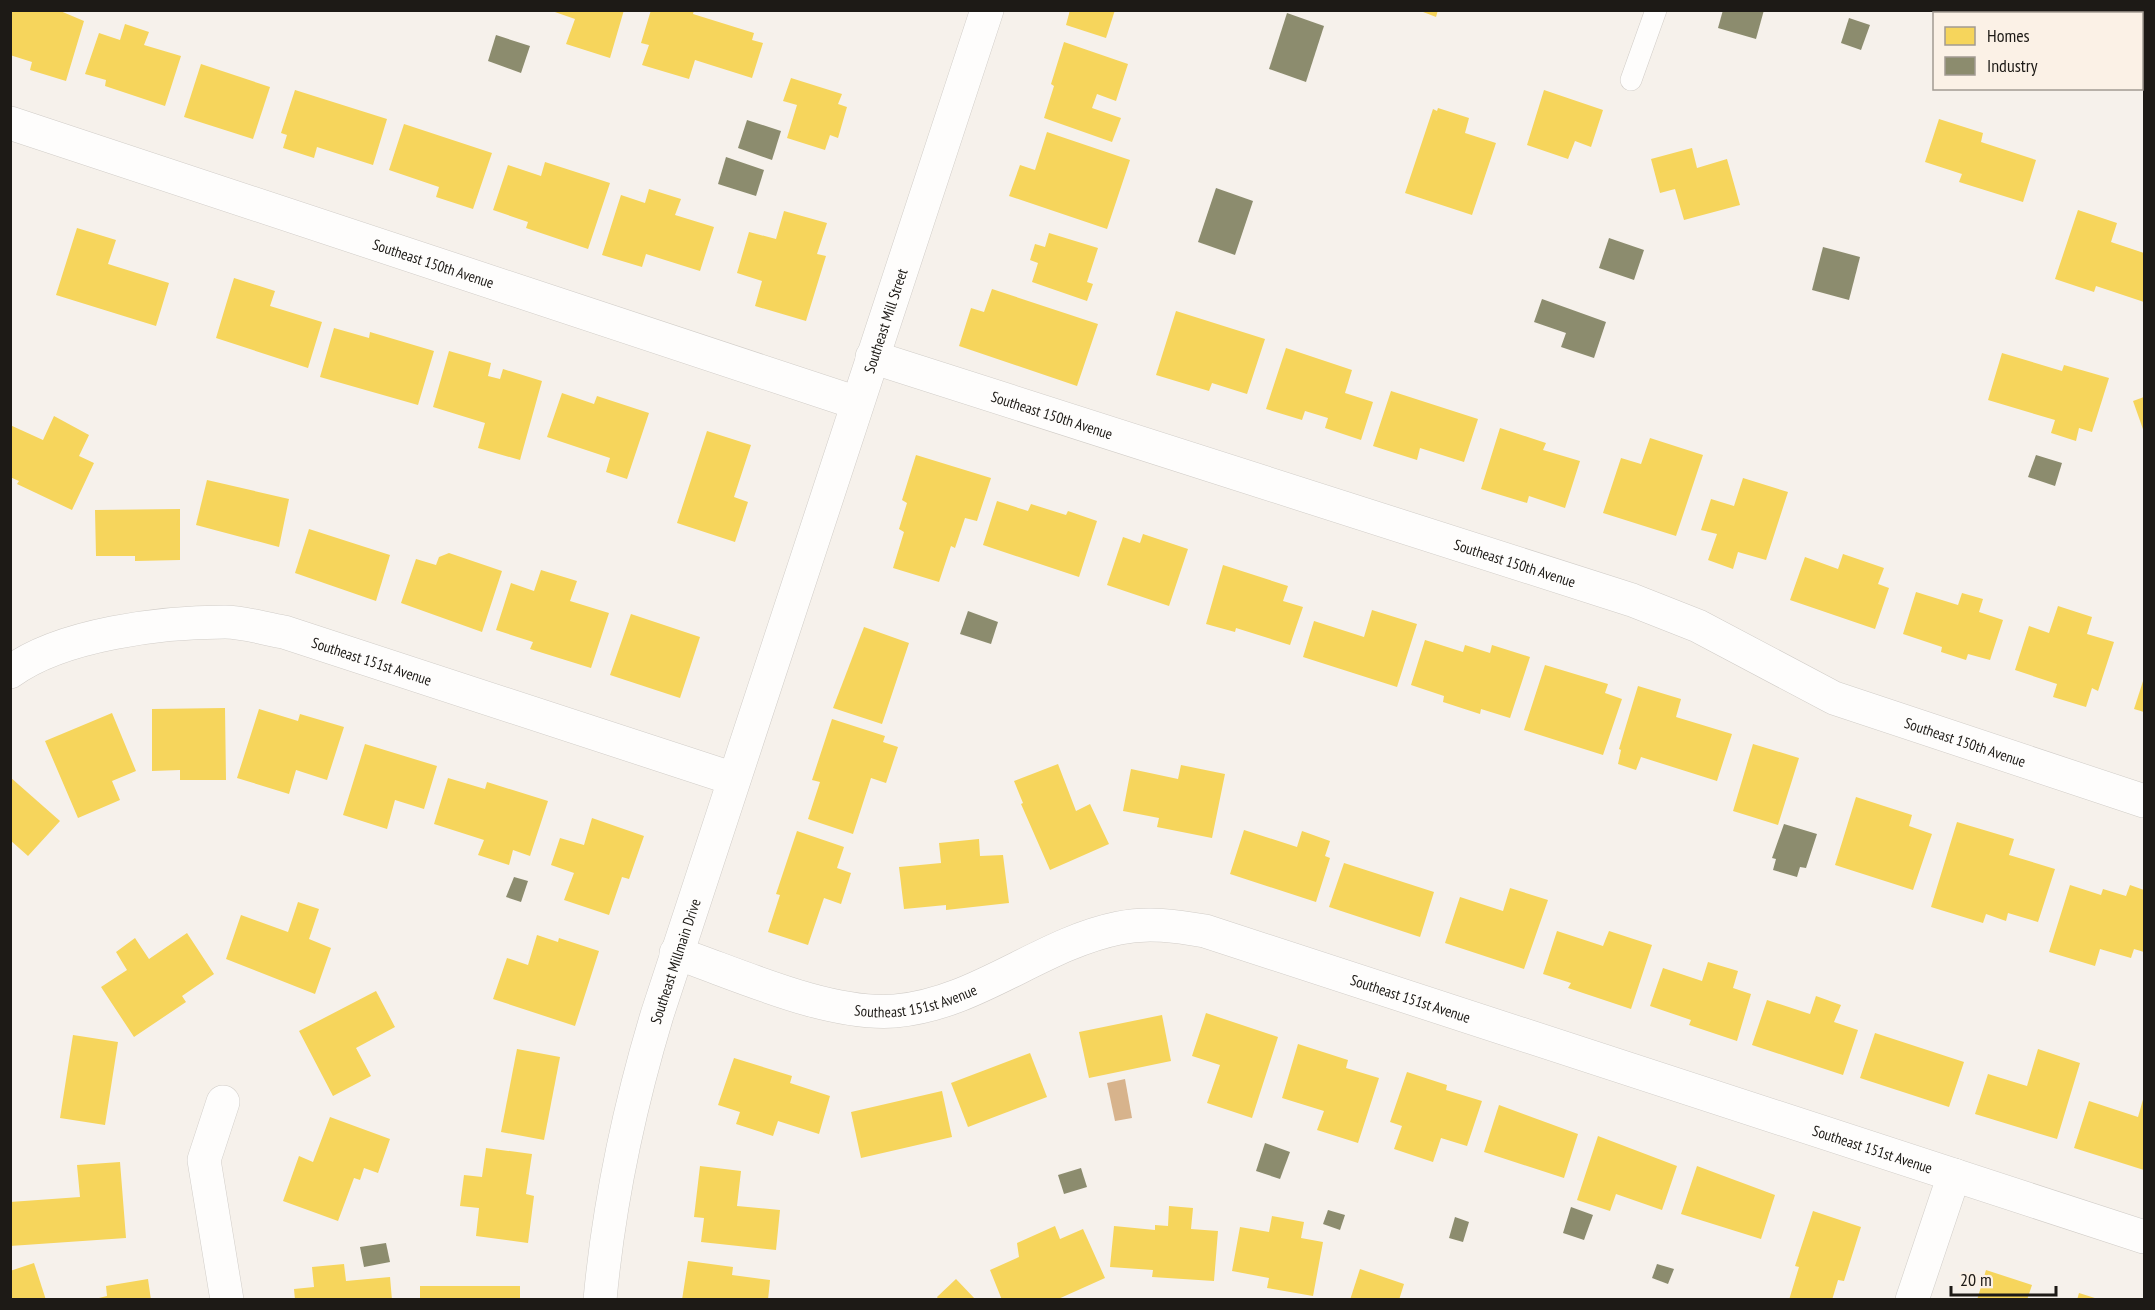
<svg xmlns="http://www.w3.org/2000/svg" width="2155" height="1310" font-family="'PT Sans Narrow',sans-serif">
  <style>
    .water { fill: #d7b38c }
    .homes { fill: #f6d55c }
    .industry { fill: #8c8c6e }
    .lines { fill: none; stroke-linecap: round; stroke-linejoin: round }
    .service-casing { stroke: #d1cdc8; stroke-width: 22 }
    .minor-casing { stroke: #d1cdc8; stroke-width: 34 }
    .tertiary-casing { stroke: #d1cdc8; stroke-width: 34 }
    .service { stroke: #fefdfc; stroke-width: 21 }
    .minor { stroke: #fefdfc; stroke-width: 33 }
    .tertiary { stroke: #fefdfc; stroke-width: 33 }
    .labels { text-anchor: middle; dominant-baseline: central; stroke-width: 6; stroke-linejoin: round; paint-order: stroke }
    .street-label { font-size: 15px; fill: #1d1a16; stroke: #fbf1e6 }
  </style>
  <rect width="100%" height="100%" fill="#f6f1eb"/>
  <polygon class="water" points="1125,1079 1132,1118 1115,1121 1107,1083"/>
  <g class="homes">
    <polygon points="10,10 58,10 84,21 66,81 30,70 32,62 10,55"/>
    <polygon points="624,10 610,58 566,44 575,19 552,11"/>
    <polygon points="651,10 694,10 693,14 754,33 752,40 763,43 752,78 695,60 689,79 642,65 649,45 641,43"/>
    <polygon points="1070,10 1115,10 1106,38 1066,25"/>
    <polygon points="1418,10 1438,10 1436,17"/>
    <polygon points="1940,10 1956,10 1964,13 1939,14"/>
    <polygon points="125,24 149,32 144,45 181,56 165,106 105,86 106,80 85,74 99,33 120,40"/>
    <polygon points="2142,26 2144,27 2144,80 2142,79"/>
    <polygon points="1064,42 1128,64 1116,101 1097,94 1092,108 1121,118 1112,142 1044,118 1054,86 1051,84"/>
    <polygon points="201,64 270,87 253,139 184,117"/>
    <polygon points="791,78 842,94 838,104 847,107 838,138 830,135 825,150 787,138 797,105 783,101"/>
    <polygon points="295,90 387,119 373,165 317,147 314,158 283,148 287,135 281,133"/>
    <polygon points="1544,90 1603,110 1591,147 1575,141 1568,159 1527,145"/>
    <polygon points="1438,108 1469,118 1465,133 1496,143 1472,215 1405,193 1433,109 1437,111"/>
    <polygon points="1939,119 1983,133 1981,142 2036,160 2023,202 1959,182 1962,174 1925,162"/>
    <polygon points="404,124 492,153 473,209 436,197 439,187 389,170"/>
    <polygon points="1047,132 1130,160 1107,229 1009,196 1020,165 1035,170"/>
    <polygon points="1692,148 1697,168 1727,159 1740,205 1684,220 1675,189 1660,193 1651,159"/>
    <polygon points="545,162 610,183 588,249 526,228 528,222 493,210 508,165 541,176"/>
    <polygon points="649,189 681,199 675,215 714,227 700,271 646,254 642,267 602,255 621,195 645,203"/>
    <polygon points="2078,210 2117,223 2111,242 2144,253 2144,302 2096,286 2094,292 2055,279"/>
    <polygon points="784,211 827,223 817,254 826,256 806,321 755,306 762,281 737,273 749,232 776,239"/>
    <polygon points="77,228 116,240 108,264 169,283 156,326 56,295"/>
    <polygon points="1049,233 1098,248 1087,282 1093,284 1087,301 1032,282 1038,263 1030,260 1035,244 1045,247"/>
    <polygon points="234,278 275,291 270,306 322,322 308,368 216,338"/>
    <polygon points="992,289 1098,324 1077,386 959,346 971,308 984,312"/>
    <polygon points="1176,311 1265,339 1247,394 1212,383 1209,391 1156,375"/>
    <polygon points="334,328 369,338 370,332 434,351 418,405 320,377"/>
    <polygon points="1286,348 1352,370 1345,393 1373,402 1361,440 1325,428 1328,418 1305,411 1302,420 1266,409"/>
    <polygon points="449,351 491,363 488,376 500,379 503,369 542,381 520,460 478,448 485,423 433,407"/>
    <polygon points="2002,353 2062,371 2064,365 2109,378 2092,432 2079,428 2076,441 2051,433 2055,420 1988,400"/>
    <polygon points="1391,391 1478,419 1464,462 1420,448 1417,460 1373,446"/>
    <polygon points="562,393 594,404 597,396 649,413 627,479 606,472 610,458 547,437"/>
    <polygon points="2144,397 2144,432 2133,401"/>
    <polygon points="54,416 89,435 79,456 94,463 72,510 17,484 19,481 10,477 10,425 43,440"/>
    <polygon points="1500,428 1546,443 1543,450 1580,461 1565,508 1529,496 1527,503 1481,489"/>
    <polygon points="707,431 751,445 734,497 748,502 735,542 677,523"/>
    <polygon points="1650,438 1703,455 1676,536 1603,513 1621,458 1641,464"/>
    <polygon points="916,455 991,478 977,521 965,518 955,548 951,546 939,582 893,568 904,532 899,529 907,503 902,500"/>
    <polygon points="1743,478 1788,492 1766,560 1738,552 1733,569 1708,560 1717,534 1701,530 1711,499 1734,506"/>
    <polygon points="207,480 289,499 279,547 196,525"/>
    <polygon points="997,501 1028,511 1031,504 1066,515 1068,511 1097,521 1079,577 983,545"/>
    <polygon points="180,509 180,560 135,561 135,556 96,556 95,510"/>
    <polygon points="309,529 390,555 376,601 295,573"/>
    <polygon points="1143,534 1188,549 1169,606 1107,585 1123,537 1140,543"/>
    <polygon points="449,553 502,571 482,632 401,603 416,559 436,565 439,557"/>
    <polygon points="1843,554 1884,568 1878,584 1889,588 1875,629 1790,600 1805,557 1838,569"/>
    <polygon points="1223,565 1288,586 1283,601 1303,607 1290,645 1236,628 1235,632 1206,624"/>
    <polygon points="541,570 577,581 570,601 609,613 591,668 530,649 533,642 496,630 511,583 534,591"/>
    <polygon points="1916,592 1958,605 1962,593 1983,599 1979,612 2003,620 1990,660 1968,654 1966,660 1941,652 1942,647 1903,634"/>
    <polygon points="2058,606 2092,617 2087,634 2114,642 2098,691 2092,688 2086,707 2053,697 2057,684 2015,670 2029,626 2049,633"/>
    <polygon points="1372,610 1417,624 1397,687 1303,657 1314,621 1364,637"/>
    <polygon points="631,614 700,637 680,698 610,675"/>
    <polygon points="864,627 909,643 882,724 833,708"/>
    <polygon points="1425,640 1463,652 1465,645 1490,653 1492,645 1530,657 1510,718 1481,709 1480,714 1443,702 1444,696 1411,685"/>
    <polygon points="1545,665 1608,684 1605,693 1622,699 1603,755 1524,730"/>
    <polygon points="2144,678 2144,712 2134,709"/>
    <polygon points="1638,686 1681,699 1676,717 1732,734 1717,781 1641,757 1636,770 1618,764 1621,750 1619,749"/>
    <polygon points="225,708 226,780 180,780 180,770 152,771 152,709"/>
    <polygon points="259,709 298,721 300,714 344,727 327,780 296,770 289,794 237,778"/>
    <polygon points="112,713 136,771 112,781 120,800 78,818 45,741"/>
    <polygon points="832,719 885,736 883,742 898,747 886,783 871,778 853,834 808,819 820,782 812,780"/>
    <polygon points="365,744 437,766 424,809 395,800 387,829 343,815"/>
    <polygon points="1753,744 1799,758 1778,825 1733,811"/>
    <polygon points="1058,764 1076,811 1090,804 1109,844 1050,870 1021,804 1023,803 1014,781"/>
    <polygon points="1181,765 1225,774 1212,838 1157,827 1159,818 1123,811 1131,769 1178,779"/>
    <polygon points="10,777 60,821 28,856 10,840"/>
    <polygon points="448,778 485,789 487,782 548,801 530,856 513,850 509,865 478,855 484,840 434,824"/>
    <polygon points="1856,797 1912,815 1909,826 1932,834 1913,890 1835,865"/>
    <polygon points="592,818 644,836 629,879 622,877 609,915 564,900 574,873 551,865 560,838 584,845"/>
    <polygon points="1957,822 2014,839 2009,855 2055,869 2038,922 2008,913 2006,921 1986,914 1983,923 1931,907"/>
    <polygon points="1244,830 1297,847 1302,831 1330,841 1325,856 1330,858 1316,902 1230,874"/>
    <polygon points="797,831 844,847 837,868 851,873 841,904 824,898 808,945 768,932 780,895 776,894"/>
    <polygon points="979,839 980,856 1003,855 1009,903 946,910 946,905 904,909 899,867 941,863 939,843"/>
    <polygon points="1344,863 1434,892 1420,937 1329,907"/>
    <polygon points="2070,885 2101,895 2103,889 2126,896 2130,885 2144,890 2144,952 2134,949 2131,958 2100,949 2095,966 2049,952"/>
    <polygon points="1510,888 1548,900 1524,969 1445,943 1460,897 1503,911"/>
    <polygon points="298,902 319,909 309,939 331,948 315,994 226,959 241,915 288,932"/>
    <polygon points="1557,931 1603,946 1609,931 1652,945 1631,1009 1568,988 1571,983 1543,974"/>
    <polygon points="187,933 214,974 182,996 186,1002 134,1037 101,987 127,970 116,952 135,938 149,959"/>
    <polygon points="537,935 558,942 559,938 599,951 575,1026 493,999 507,958 528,965"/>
    <polygon points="1708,962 1738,971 1733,988 1751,994 1737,1041 1689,1025 1691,1020 1650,1006 1663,968 1702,981"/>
    <polygon points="376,991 395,1027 356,1048 371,1076 333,1096 299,1031"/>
    <polygon points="1816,996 1841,1005 1834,1022 1858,1030 1843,1075 1752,1045 1767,1000 1810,1014"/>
    <polygon points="1206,1013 1278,1037 1252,1118 1207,1103 1220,1065 1192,1056"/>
    <polygon points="1162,1015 1171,1061 1089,1078 1079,1032"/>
    <polygon points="1875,1033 1964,1062 1949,1107 1860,1078"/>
    <polygon points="73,1035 118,1042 105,1125 60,1118"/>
    <polygon points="1298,1044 1348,1060 1346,1068 1379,1078 1358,1143 1317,1130 1324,1111 1282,1098"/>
    <polygon points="517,1049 560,1057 544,1140 501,1132"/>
    <polygon points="2038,1049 2080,1063 2057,1139 1975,1114 1988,1074 2027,1086"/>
    <polygon points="1030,1053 1047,1097 968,1127 951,1083"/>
    <polygon points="734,1058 792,1076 790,1083 830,1096 819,1134 778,1121 773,1136 736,1124 740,1112 718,1105"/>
    <polygon points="1407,1072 1447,1085 1446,1090 1482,1101 1467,1146 1441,1138 1433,1162 1394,1149 1402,1126 1390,1122"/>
    <polygon points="942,1091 952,1137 861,1158 851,1112"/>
    <polygon points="2144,1096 2144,1170 2074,1148 2089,1101 2138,1117"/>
    <polygon points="1499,1105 1578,1134 1564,1178 1484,1152"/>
    <polygon points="330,1117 390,1139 378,1173 364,1168 360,1180 354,1178 338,1221 283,1201 299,1156 313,1162"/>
    <polygon points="1598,1136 1677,1166 1662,1210 1616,1194 1610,1211 1577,1200"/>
    <polygon points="486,1148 532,1154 526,1194 534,1196 528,1243 476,1236 479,1208 460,1206 464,1175 482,1177"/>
    <polygon points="120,1162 126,1238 10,1246 10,1202 80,1197 77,1165"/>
    <polygon points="700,1166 741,1171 737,1206 780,1210 776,1250 701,1242 704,1218 694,1217"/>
    <polygon points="1697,1166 1775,1195 1761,1239 1681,1214"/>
    <polygon points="1169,1206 1193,1208 1191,1229 1218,1231 1214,1281 1152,1277 1153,1270 1110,1267 1114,1226 1155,1230 1155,1225 1168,1226"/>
    <polygon points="1813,1211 1861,1227 1844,1281 1838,1280 1832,1300 1789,1300 1799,1267 1795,1266"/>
    <polygon points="1272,1216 1304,1222 1301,1238 1323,1242 1313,1296 1267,1288 1269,1278 1232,1271 1240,1227 1269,1232"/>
    <polygon points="1055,1226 1060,1239 1083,1229 1105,1278 1056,1300 1002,1300 990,1270 1019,1257 1017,1243"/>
    <polygon points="688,1261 733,1267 732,1275 770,1280 768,1300 682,1300"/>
    <polygon points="34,1263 46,1300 10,1300 10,1271"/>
    <polygon points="344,1264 346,1281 390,1277 392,1300 295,1300 294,1289 314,1287 312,1267"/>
    <polygon points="1360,1269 1404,1284 1399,1300 1350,1300"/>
    <polygon points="1986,1270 2032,1285 2027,1300 1977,1300"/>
    <polygon points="148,1279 151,1300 91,1300 107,1296 106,1286"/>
    <polygon points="956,1279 976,1300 939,1300 937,1297"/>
    <rect x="420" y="1286" width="100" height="14"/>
    <polygon points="2079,1293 2098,1299 2097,1300 2077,1300"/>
  </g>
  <g class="industry">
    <polygon points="1723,10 1764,10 1756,39 1718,28"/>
    <polygon points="1287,13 1324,26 1306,82 1269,69"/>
    <polygon points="1849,18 1870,25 1861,50 1841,43"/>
    <polygon points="496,35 530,46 521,73 488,61"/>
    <polygon points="747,120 781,131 772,160 738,148"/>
    <polygon points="726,157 764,170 756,196 718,184"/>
    <polygon points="1216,188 1253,201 1235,255 1198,242"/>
    <polygon points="1609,238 1644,250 1634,280 1599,268"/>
    <polygon points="1823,247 1860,257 1849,300 1812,290"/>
    <polygon points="1542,299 1606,322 1594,358 1561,347 1566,333 1534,322"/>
    <polygon points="2036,455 2062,463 2055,486 2028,477"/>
    <polygon points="968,611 998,622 991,644 960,634"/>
    <polygon points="1784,824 1817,834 1806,868 1800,867 1797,877 1773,870 1776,859 1772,858"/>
    <polygon points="514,877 528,881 521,902 506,897"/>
    <polygon points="1265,1143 1290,1152 1280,1179 1256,1171"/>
    <polygon points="1081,1168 1087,1187 1064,1194 1058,1175"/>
    <polygon points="1571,1207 1593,1215 1584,1240 1563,1233"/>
    <polygon points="1328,1210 1345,1215 1340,1230 1323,1224"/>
    <polygon points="1455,1217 1469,1222 1463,1242 1449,1238"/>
    <polygon points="386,1243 390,1262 364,1267 360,1247"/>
    <polygon points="1657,1264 1674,1269 1668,1284 1652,1278"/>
  </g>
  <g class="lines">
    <g class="service-casing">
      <polyline id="service" points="1631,80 1656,10"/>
    </g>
    <g class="minor-casing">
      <g id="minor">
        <path id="s1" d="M10 123 857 403"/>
        <path id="s2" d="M872 357 1632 600 1698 626 1834 698 2144 801"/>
        <path id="s3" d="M10 672C62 634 162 622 225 622 244 622 265 629 284 632L734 779"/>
        <path id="s4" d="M676 953C740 975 828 1016 895 1011 977 1004 1040 944 1119 928 1148 922 1176 926 1205 931L2144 1237"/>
        <polyline points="223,1102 204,1160 227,1300"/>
        <polyline points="1912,1300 1954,1175"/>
      </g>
    </g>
    <g class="tertiary-casing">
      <g id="tertiary">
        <path id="s5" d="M600 1300C609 1202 629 1108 657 1015L987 10"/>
      </g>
    </g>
    <use href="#service" class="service"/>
    <use href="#minor" class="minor"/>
    <use href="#tertiary" class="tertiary"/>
  </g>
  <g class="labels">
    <g class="street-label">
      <text stroke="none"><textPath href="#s1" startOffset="446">Southeast 150th Avenue</textPath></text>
      <text stroke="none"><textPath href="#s5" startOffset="1022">Southeast Mill Street</textPath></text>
      <text stroke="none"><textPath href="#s2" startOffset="189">Southeast 150th Avenue</textPath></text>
      <text stroke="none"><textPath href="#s2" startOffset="675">Southeast 150th Avenue</textPath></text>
      <text stroke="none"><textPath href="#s3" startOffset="376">Southeast 151st Avenue</textPath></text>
      <text stroke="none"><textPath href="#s2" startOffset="1161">Southeast 150th Avenue</textPath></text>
      <text stroke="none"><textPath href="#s5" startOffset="348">Southeast Millmain Drive</textPath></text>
      <text stroke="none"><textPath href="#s4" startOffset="250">Southeast 151st Avenue</textPath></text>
      <text stroke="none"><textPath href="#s4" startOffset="771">Southeast 151st Avenue</textPath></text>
      <text stroke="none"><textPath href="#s4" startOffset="1257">Southeast 151st Avenue</textPath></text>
    </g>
  </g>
  <rect width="2155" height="1310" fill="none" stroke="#1d1a16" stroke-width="24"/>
  <rect x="1933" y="12" width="210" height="78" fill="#fbf1e6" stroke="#a29b93" stroke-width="1.5"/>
  <rect x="1945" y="27" width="30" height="18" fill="#f6d55c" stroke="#a29b93" stroke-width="1.5"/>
  <text x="1987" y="42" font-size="18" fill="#1d1a16">Homes</text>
  <rect x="1945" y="57" width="30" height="18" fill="#8c8c6e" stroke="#a29b93" stroke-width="1.5"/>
  <text x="1987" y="72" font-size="18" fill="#1d1a16">Industry</text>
  <path d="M1951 1286v9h105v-9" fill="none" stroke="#1d1a16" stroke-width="3"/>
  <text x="1960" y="1286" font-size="18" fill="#1d1a16" stroke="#fbf1e6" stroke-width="4.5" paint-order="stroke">20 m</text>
</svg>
